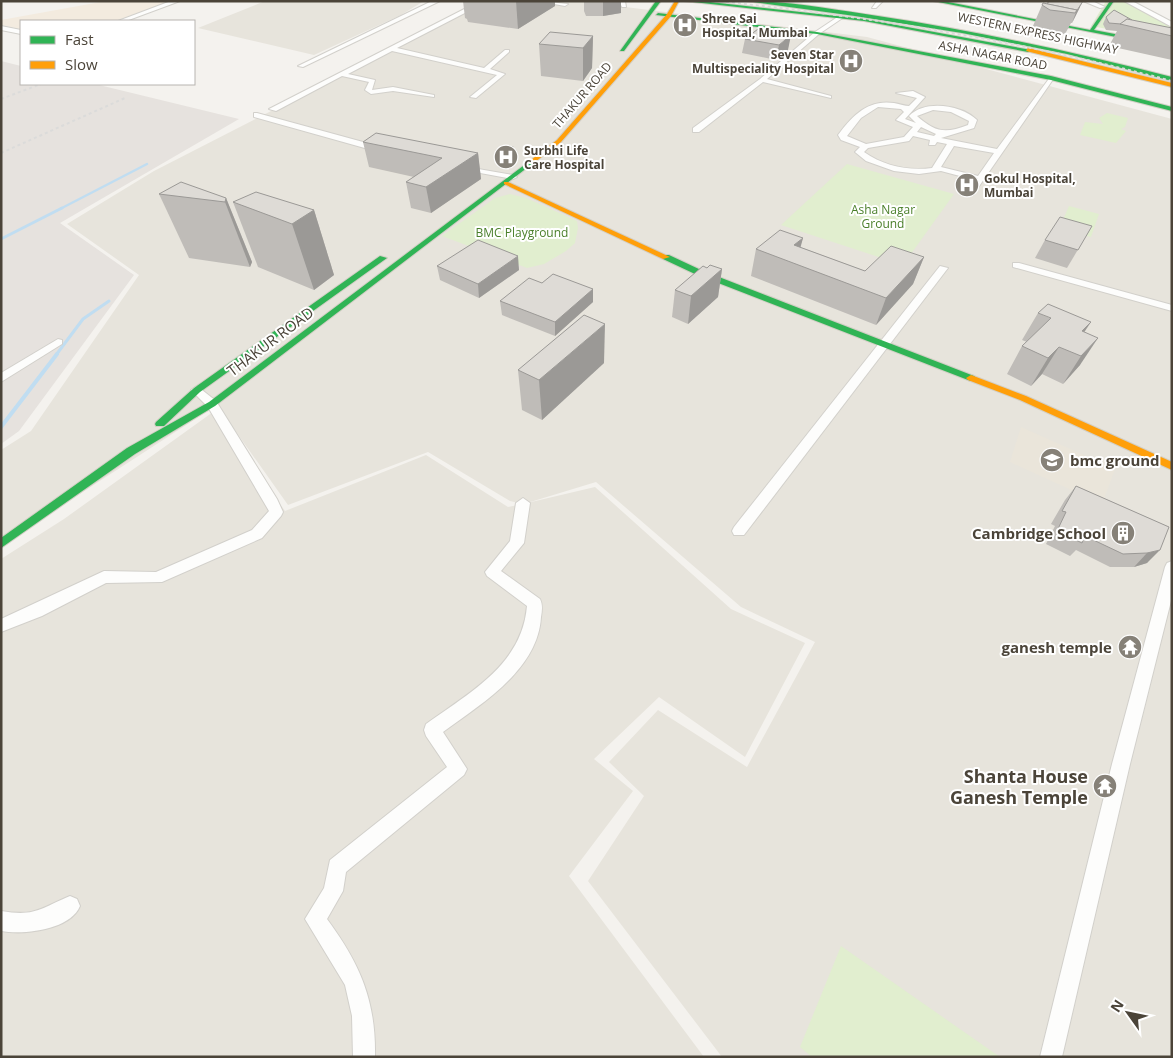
<svg xmlns="http://www.w3.org/2000/svg" width="1173" height="1058" font-family="'Open Sans',sans-serif">
  <style>
    .residential { fill: #e7e4dc }
    .commercial { fill: #f3ebdf }
    .industrial { fill: #e6e2de }
    .education { fill: #eae5da }
    .green { fill: #e1eecf }
    .lines { fill: none; stroke-linecap: round; stroke-linejoin: round }
    .stream-far2 { stroke: #c0ddf1; stroke-width: 2.5 }
    .stream-far1 { stroke: #c0ddf1; stroke-width: 3 }
    .stream { stroke: #c0ddf1; stroke-width: 4 }
    .street-casing { stroke: #d2d0cb; stroke-width: 2 }
    .fast-casing { stroke: #d3cfc5; stroke-width: 2 }
    .slow-casing { stroke: #d3cfc5; stroke-width: 2 }
    .street { fill: #fdfdfc; fill-rule: evenodd }
    .fast { fill: #30b455; fill-rule: evenodd }
    .slow { fill: #ff9f0a; fill-rule: evenodd }
    .rail { stroke: #dbdbda; stroke-width: 2; stroke-dasharray: 3 3; stroke-linecap: butt }
    .wall { fill: #bfbcb8 }
    .shaded-wall { fill: #9b9996 }
    .building { fill: #dedbd6; stroke: #9b9996 }
    .labels { text-anchor: middle; dominant-baseline: central; stroke-width: 4; stroke-linejoin: round; paint-order: stroke }
    .far-poi-label { font-size: 12px; font-weight: bold; fill: #4b4439; stroke: #fff; text-anchor: start }
    .far-street-label { font-size: 12px; fill: #4b4439; stroke: #fff }
    .far-park-label { font-size: 12px; fill: #4a7f2a; stroke: #fff }
    .street-label { font-size: 15px; fill: #4b4439; stroke: #fff }
    .poi-label { font-size: 15px; font-weight: bold; fill: #4b4439; stroke: #fff; text-anchor: end }
    .near-poi-label { font-size: 18px; font-weight: bold; fill: #4b4439; stroke: #fff; text-anchor: end }
  </style>
  <rect width="100%" height="100%" fill="#f4f2ee"/>
  <g class="residential">
    <polygon points="265,1 424,1 401,15 314,55 198,28"/>
    <polygon points="486,1 577,1 867,37 1172,119 1172,1057 722,1057 588,881 644,796 609,762 658,710 747,767 815,642 741,607 596,482 527,503 595,487 731,609 805,643 745,757 659,697 594,759 633,791 569,876 704,1057 1,1057 1,559 64,519 213,412 285,511 426,455 508,507 523,504 510,501 428,452 288,505 217,405 1,545 1,450 31,431 139,275 67,224 154,171"/>
  </g>
  <polygon class="commercial" points="106,1 170,1 115,21 21,21 21,29 1,25 1,20"/>
  <polygon class="industrial" points="1,61 21,66 21,84 95,84 239,119 60,223 134,275 19,431 1,444"/>
  <polygon class="education" points="1021,427 1115,469 1102,504 1010,462"/>
  <g class="green">
    <polygon points="1106,1 1125,1 1172,26 1172,41 1091,26"/>
    <polygon points="1107,113 1128,118 1125,127 1121,129 1126,131 1116,143 1080,135 1085,122 1103,124 1099,118"/>
    <polygon points="847,164 954,194 903,265 781,225"/>
    <polygon points="510,194 526,198 577,221 578,228 575,243 566,251 544,264 527,268 442,236 495,198"/>
    <polygon points="1069,206 1099,214 1091,237 1059,229"/>
    <polygon points="841,946 1000,1057 812,1057 800,1047"/>
  </g>
  <g class="lines">
    <polyline class="stream-far2" points="60,209 147,164"/>
    <g class="stream-far1">
      <polyline points="1,239 62,208"/>
      <polyline points="56,355 83,319 109,301"/>
    </g>
    <polyline class="stream" points="1,427 57,354"/>
    <g class="street-casing">
      <g id="street">
        <polygon points="171,1 180,1 126,21 118,21"/>
        <polygon points="432,1 440,1 303,67 298,66"/>
        <polygon points="480,1 488,1 397,48 484,68 505,50 509,50 509,52 490,69 505,74 476,98 470,97 497,75 392,51 348,74 375,80 372,90 393,87 434,95 434,97 393,91 371,94 365,90 369,82 342,76 276,111 269,109"/>
        <polygon points="538,1 568,4 565,6"/>
        <polygon points="619,1 625,1 626,7 622,7"/>
        <polygon points="877,1 883,1 876,8 872,8"/>
        <polygon points="1083,1 1092,1 1105,7 1100,8"/>
        <polygon points="1124,1 1132,1 1172,22 1172,27"/>
        <polygon points="839,16 844,17 819,34 767,79 831,96 831,98 763,82 699,132 693,132 693,128 760,79 815,32"/>
        <polygon points="1,26 21,30 21,34 1,30"/>
        <path d="M1051 76 1054 78 973 195 966 193 975 180 941 171 919 174 894 171 866 161 855 152 860 147 841 140 838 135C852 116 868 99 894 103 900 104 905 106 909 106L917 98 896 93 913 91 925 97 905 119 916 123 909 116C925 99 962 105 977 120L974 128 941 138 997 149ZM878 107 901 109 904 112 896 120 913 127 904 137 866 144 847 136 861 118ZM933 110 951 112 969 121 968 125C945 134 935 132 917 116ZM921 127 936 134 934 136 917 132ZM913 136 930 140 929 145H935L937 142 947 144 932 168C908 171 884 166 864 152L868 148 909 141ZM954 146 994 153 978 176 941 167Z"/>
        <polygon points="257,113 385,148 386,150 379,152 254,117 254,113"/>
        <polygon points="461,166 513,175 517,177 513,179 464,170 460,168"/>
        <polygon points="1013,263 1019,263 1172,305 1172,311 1013,267"/>
        <polygon points="940,266 948,268 744,535 734,535 732,531 734,527"/>
        <polygon points="58,339 62,340 62,344 1,382 1,373"/>
        <polygon points="197,386 216,401 277,499 283,512 281,516 262,538 162,582 106,583 42,616 1,632 1,619 104,571 156,572 252,530 269,511 208,407 191,390"/>
        <path d="M523 498 530 503 524 543 501 571 540 599C543 605 542 611 541 617 538 670 481 704 443 732L467 769 464 775 346 872 343 891 327 919C360 964 376 1000 375 1057H353L352 1016 345 985 305 919 324 888 330 860 447 767 426 736 424 730 426 724C470 692 522 665 527 606L487 576 485 572 510 541 516 503Z"/>
        <polygon points="1172,561 1172,597 1130,764 1062,1057 1040,1057 1112,764 1165,567 1167,563"/>
        <path d="M70 896 77 899 80 906C70 930 24 935 1 931V911C36 917 41 908 70 896Z"/>
      </g>
    </g>
    <g class="fast-casing">
      <g id="fast">
        <polygon points="656,1 661,1 624,51 620,51"/>
        <polygon points="684,1 701,1 864,19 1031,50 1028,52 864,21"/>
        <path d="M746 1C790 1 835 10 878 16 977 31 1075 52 1172 77V81L1067 54 962 33 855 16Z"/>
        <polygon points="933,1 943,1 1090,30 1110,1 1114,1 1094,30 1172,45 1172,48"/>
        <polygon points="658,13 817,32 1051,76 1172,107 1172,111 1051,80 817,34 656,15"/>
        <polygon points="531,160 536,161 215,406 135,454 1,548 1,538 127,448 209,402"/>
        <polygon points="663,255 669,255 701,270 974,376 976,378 971,381 968,380 695,274 663,259"/>
        <polygon points="380,256 387,258 200,392 164,426 156,426 155,424 156,422 194,388"/>
      </g>
    </g>
    <g class="slow-casing">
      <g id="slow">
        <polygon points="675,1 679,1 671,16 561,142 535,162 531,162 531,160 557,140 667,14"/>
        <polygon points="1028,48 1172,83 1172,87 1026,51"/>
        <polygon points="504,182 508,182 670,257 663,259 504,184"/>
        <polygon points="971,375 1026,396 1172,462 1172,470 1020,400 968,380 966,378"/>
      </g>
    </g>
    <use href="#street" class="street"/>
    <use href="#fast" class="fast"/>
    <use href="#slow" class="slow"/>
    <g class="rail">
      <path d="M714 1C869 16 1021 41 1172 81"/>
      <polyline points="1,99 41,84"/>
      <polyline points="1,153 125,98"/>
    </g>
  </g>
  <g class="wall">
    <polygon points="463,1 555,1 555,6 518,29 468,22 467,19 465,18"/>
    <polygon points="584,1 621,1 621,13 603,16 586,16 584,11"/>
    <polygon points="1042,5 1080,7 1072,23 1071,23 1065,34 1055,33 1041,31 1033,26"/>
    <polygon points="1106,17 1132,20 1172,28 1172,60 1109,46 1117,31 1106,30 1103,24"/>
    <polygon points="758,29 788,50 776,60 742,53 745,39"/>
    <polygon points="593,36 592,68 583,81 541,76 539,44"/>
    <polygon points="363,142 478,153 481,179 431,213 411,208 406,182 414,177 369,167"/>
    <polygon points="159,194 226,198 252,262 250,267 189,258"/>
    <polygon points="233,202 314,210 334,275 314,290 258,267"/>
    <polygon points="1092,226 1067,268 1035,258 1045,240"/>
    <polygon points="803,238 800,247 865,271 924,257 913,284 876,325 751,276 756,249"/>
    <polygon points="437,266 519,270 479,298 440,280"/>
    <polygon points="707,268 722,269 718,297 688,324 672,317 675,290"/>
    <polygon points="542,283 593,289 593,302 555,336 502,315 500,301"/>
    <polygon points="1038,313 1084,332 1080,365 1063,384 1042,374 1031,386 1007,374 1022,346 1027,342 1022,340"/>
    <polygon points="604,363 542,420 522,410 518,370"/>
    <polygon points="1076,486 1169,527 1147,563 1134,567 1110,567 1076,550 1070,556 1046,544 1055,526 1051,524 1065,500"/>
  </g>
  <g class="shaded-wall">
    <polygon points="516,1 555,1 555,6 518,29"/>
    <polygon points="603,1 621,1 621,13 603,16"/>
    <polygon points="1083,1 1072,23 1076,12"/>
    <polygon points="791,35 788,50 776,60 779,45"/>
    <polygon points="593,36 592,68 583,81 583,48"/>
    <polygon points="478,153 481,179 431,213 426,187"/>
    <polygon points="226,198 252,262 250,267 225,202"/>
    <polygon points="314,210 334,275 314,290 292,224"/>
    <polygon points="803,238 796,264 794,245"/>
    <polygon points="518,256 519,270 479,298 478,284"/>
    <polygon points="924,257 913,284 876,325 886,298"/>
    <polygon points="722,269 718,297 688,324 691,296"/>
    <polygon points="593,289 593,302 555,336 555,322"/>
    <polygon points="1091,322 1073,349 1082,331"/>
    <polygon points="605,324 604,363 542,420 539,380"/>
    <polygon points="1098,338 1080,365 1063,384 1081,356"/>
    <polygon points="1059,347 1042,374 1031,386 1048,358"/>
    <polygon points="1160,550 1147,563 1134,567 1147,553"/>
  </g>
  <g class="building">
    <polygon points="1049,1 1083,1 1076,12 1075,12 1077,10 1047,4"/>
    <polygon points="1043,3 1077,10 1075,13 1050,10 1042,5"/>
    <polygon points="1114,10 1132,20 1127,19 1121,24 1109,23 1106,17"/>
    <polygon points="1127,19 1172,28 1172,36 1120,24"/>
    <polygon points="758,29 791,35 779,45 745,39"/>
    <polygon points="550,32 593,36 583,48 539,44"/>
    <polygon points="376,133 478,153 426,187 406,182 442,158 363,142"/>
    <polygon points="181,182 226,198 225,202 159,194"/>
    <polygon points="256,192 314,210 292,224 233,202"/>
    <polygon points="1060,217 1092,226 1078,250 1045,240"/>
    <polygon points="780,230 803,238 794,245 865,271 891,246 924,257 886,298 756,249"/>
    <polygon points="478,240 518,256 478,284 437,266"/>
    <polygon points="710,265 722,269 691,296 675,290 703,266 707,268"/>
    <polygon points="553,274 593,289 555,322 500,301 529,278 542,283"/>
    <polygon points="1048,304 1091,322 1082,331 1098,338 1081,356 1059,347 1048,358 1022,346 1051,318 1038,313"/>
    <polygon points="584,315 605,324 539,380 518,370"/>
    <polygon points="1076,486 1169,527 1160,550 1147,553 1123,554 1085,536 1082,543 1057,531 1066,512 1062,511"/>
  </g>
  <defs>
    <g id="hospital-disc" transform="scale(1.25)"><circle r="9.5" fill="#868178" stroke="#fff"/><path d="M-5-5h3v3.5h4V-5h3V5h-3V1.5h-4V5h-3Z" fill="#fff"/></g>
    <g id="school-disc" transform="scale(1.25)"><circle r="9.5" fill="#868178" stroke="#fff"/><path d="M0-5L7-2L0 1L-7-2ZM-4 1L0 2.5L4 1V4Q0 6-4 4Z" fill="#fff"/></g>
    <g id="building-disc" transform="scale(1.25)"><circle r="9.5" fill="#868178" stroke="#fff"/><path d="M-4-6H4V6H1V3H-1V6H-4ZM-2.5-4.3h1.7v1.8h-1.7ZM.8-4.3h1.7v1.8H.8ZM-2.5-1h1.7V.8h-1.7ZM.8-1h1.7V.8H.8Z" fill="#fff"/></g>
    <g id="temple-disc" transform="scale(1.25)"><circle r="9.5" fill="#868178" stroke="#fff"/><path d="M0-6L5-2H3V0L6.5 2.5H4V6H1.5V3h-3V6H-4V2.5H-6.5L-3 0V-2H-5Z" fill="#fff"/></g>
  </defs>
  <g fill-rule="evenodd">
    <use href="#hospital-disc" x="685" y="25"/>
    <use href="#hospital-disc" x="851" y="61"/>
    <use href="#hospital-disc" x="506" y="157"/>
    <use href="#hospital-disc" x="967" y="185"/>
    <use href="#school-disc" x="1052" y="460"/>
    <use href="#building-disc" x="1123" y="533"/>
    <use href="#temple-disc" x="1130" y="647"/>
    <use href="#temple-disc" x="1105" y="786"/>
  </g>
  <g class="labels">
    <g class="far-poi-label">
      <text x="702" y="18">Shree Sai<tspan x="702" dy="14">Hospital, Mumbai</tspan></text>
      <text x="834" y="54" text-anchor="end">Seven Star<tspan x="834" dy="14">Multispeciality Hospital</tspan></text>
      <text x="524" y="150">Surbhi Life<tspan x="524" dy="14">Care Hospital</tspan></text>
      <text x="984" y="178">Gokul Hospital,<tspan x="984" dy="14">Mumbai</tspan></text>
    </g>
    <g class="far-street-label">
      <text transform="translate(1038 33) rotate(12)">WESTERN EXPRESS HIGHWAY</text>
      <text transform="translate(993 55) rotate(11)">ASHA NAGAR ROAD</text>
      <text transform="translate(582 95) rotate(-49)">THAKUR ROAD</text>
    </g>
    <g class="far-park-label">
      <text x="883" y="209">Asha Nagar<tspan x="883" dy="14">Ground</tspan></text>
      <text x="522" y="232">BMC Playground</text>
    </g>
    <g class="street-label">
      <text transform="translate(270 341) rotate(-37)">THAKUR ROAD</text>
    </g>
    <g class="poi-label">
      <text x="1070" y="460" text-anchor="start">bmc ground</text>
      <text x="1106" y="533">Cambridge School</text>
      <text x="1112" y="647">ganesh temple</text>
    </g>
    <g class="near-poi-label">
      <text x="1088" y="776">Shanta House<tspan x="1088" dy="21">Ganesh Temple</tspan></text>
    </g>
  </g>
  <rect width="1173" height="1058" fill="none" stroke="#4b4439" stroke-width="5"/>
  <rect x="20" y="20" width="175" height="65" fill="#ffffff" stroke="#b7b4b0"/>
  <rect x="30" y="36" width="25" height="8" fill="#30b455" stroke="#b7b4b0"/>
  <text x="65" y="45" font-size="15" fill="#4b4439">Fast</text>
  <rect x="30" y="61" width="25" height="8" fill="#ff9f0a" stroke="#b7b4b0"/>
  <text x="65" y="70" font-size="15" fill="#4b4439">Slow</text>
  <g transform="translate(1128 1013) rotate(303)" stroke="#ffffff" stroke-width="4" paint-order="stroke">
  <path d="M0-4L9 19L0 12L-9 19Z" fill="#4b4439"/>
  <text y="-8" font-size="14" font-weight="bold" text-anchor="middle" fill="#4b4439">N</text>
  </g>
</svg>
